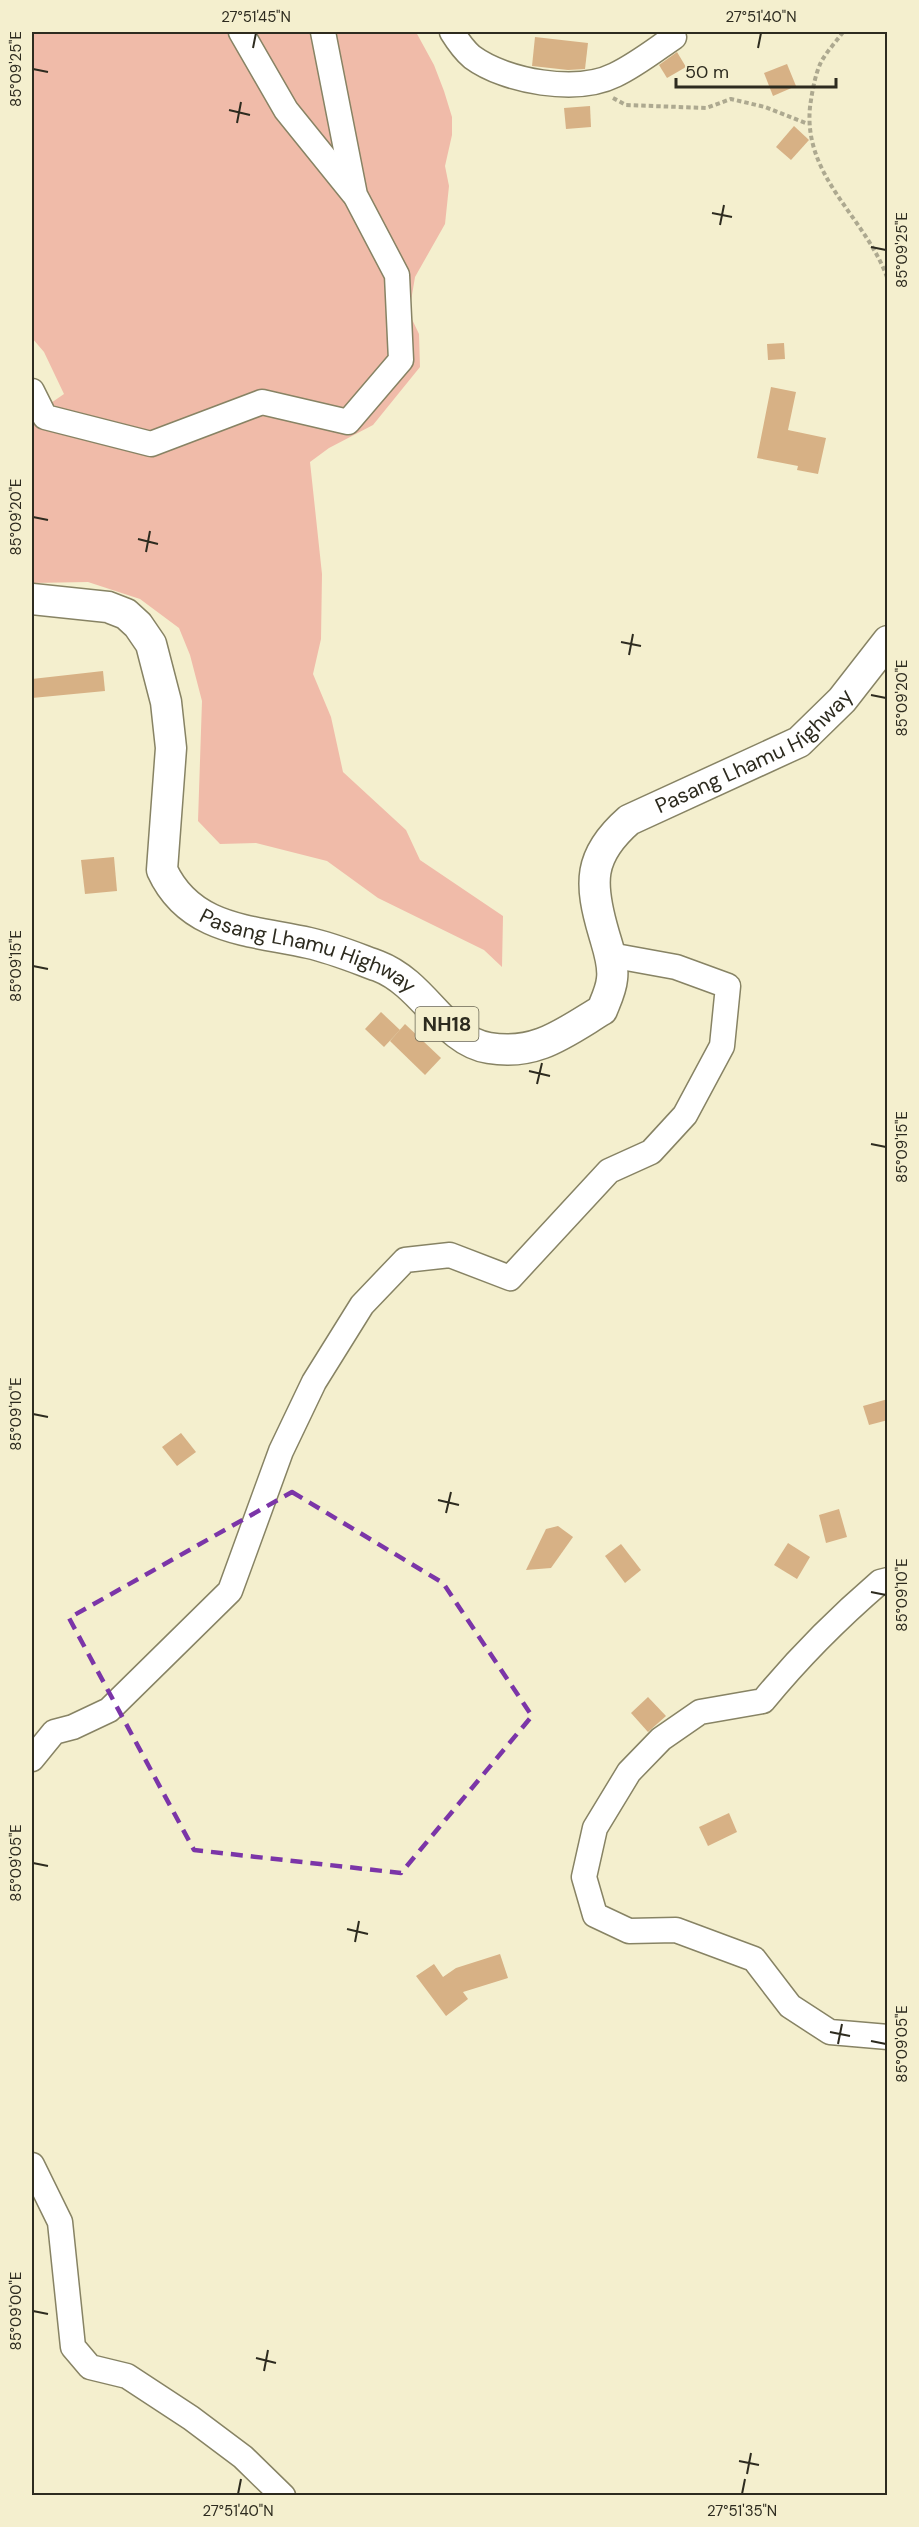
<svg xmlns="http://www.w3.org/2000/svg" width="919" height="2527" font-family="'DM Sans',sans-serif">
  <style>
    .green { fill: #f0bba9 }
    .building { fill: #d7b185 }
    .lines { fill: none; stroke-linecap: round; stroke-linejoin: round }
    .minor-casing { stroke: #878364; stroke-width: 27 }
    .major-casing { stroke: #878364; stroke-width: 33 }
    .path { stroke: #ada990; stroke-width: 4; stroke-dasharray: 4.5 3; stroke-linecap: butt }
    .minor { stroke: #fff; stroke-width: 24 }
    .major { stroke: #fff; stroke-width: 30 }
    .marked { fill: none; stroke: #7b35a8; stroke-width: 4.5; stroke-dasharray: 12 8; stroke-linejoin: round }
    .ticks { fill: none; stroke: #2d2b1f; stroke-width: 2 }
    .labels { text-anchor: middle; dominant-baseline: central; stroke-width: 6; stroke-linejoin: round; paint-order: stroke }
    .shield { fill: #f4efce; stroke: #696654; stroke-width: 1.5 }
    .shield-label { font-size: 20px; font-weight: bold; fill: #2d2b1f }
    .street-label { font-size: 21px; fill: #2d2b1f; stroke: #f4efce }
    .neatline { fill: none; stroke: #2d2b1f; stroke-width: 2 }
    .ticks-label { font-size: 15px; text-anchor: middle; fill: #2d2b1f }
  </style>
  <rect width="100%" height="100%" fill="#f4efce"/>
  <polygon class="green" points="32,32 416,32 434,65 444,91 452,117 452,135 445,166 449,186 445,224 415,277 409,313 419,334 420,367 373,425 329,448 310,462 322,574 321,639 313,674 331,717 343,772 406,830 420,860 503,916 502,967 484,950 378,898 327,861 256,843 220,844 198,821 202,701 190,655 179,628 140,599 88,582 32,583 32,416 64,394 44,352 32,338"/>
  <g class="building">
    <polygon points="535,37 588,43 585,69 568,70 532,66"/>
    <polygon points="677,52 686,67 667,78 659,65"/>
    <polygon points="787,64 796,86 773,96 764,73"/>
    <polygon points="590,106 591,127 566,129 564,108"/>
    <polygon points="794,126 809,140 791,160 776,147"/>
    <polygon points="784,343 785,359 768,360 767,344"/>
    <polygon points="771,387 796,392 788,430 826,438 818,474 797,470 798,466 757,458"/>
    <polygon points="103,671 105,691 32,698 32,679"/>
    <polygon points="114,857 117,891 85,894 81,860"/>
    <polygon points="381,1012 400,1030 384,1047 365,1029"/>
    <polygon points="405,1024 441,1058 425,1075 390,1041"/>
    <polygon points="888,1399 888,1420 869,1425 863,1406"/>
    <polygon points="181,1433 196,1452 177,1466 162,1447"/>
    <polygon points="839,1509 847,1537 826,1543 819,1515"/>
    <polygon points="558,1526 573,1537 551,1568 526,1570 546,1529"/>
    <polygon points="788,1543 810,1557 797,1579 774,1565"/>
    <polygon points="621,1544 641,1570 625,1583 605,1556"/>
    <polygon points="648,1697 666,1716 648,1732 631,1713"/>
    <polygon points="729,1813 737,1832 708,1846 699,1827"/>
    <polygon points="500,1954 508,1978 463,1992 468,1999 446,2016 416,1976 434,1964 443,1977 456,1968"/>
  </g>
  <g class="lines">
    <g class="minor-casing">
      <g id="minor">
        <polyline points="241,32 286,110 353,193"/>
        <path d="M452 32C457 40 465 51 472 57 506 82 577 94 615 75 636 65 655 50 674 37"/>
        <polyline points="32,391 45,417 151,444 262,402 348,422 401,360 397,275 355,195 323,32"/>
        <path d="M888 1580 880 1582C837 1619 799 1657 763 1701L700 1712 661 1739 629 1772 595 1828 584 1877 595 1915 629 1931 676 1930 754 1959 790 2006 830 2032 888 2037"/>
        <polyline points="32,1759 54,1732 73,1727 109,1710 230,1591 281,1451 314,1382 362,1305 405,1260 450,1255 510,1278 609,1171 651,1152 685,1115 722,1046 728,986 676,967 610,955"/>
        <polyline points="32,2165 60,2222 73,2347 90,2367 127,2376 191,2418 243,2457 283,2496"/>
      </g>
    </g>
    <g class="major-casing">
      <g id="major">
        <path id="s1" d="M32 599 108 607 126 614 138 625 151 644 166 702 171 748 162 870C190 931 251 930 309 943 332 948 356 958 378 966 425 984 444 1041 489 1048 536 1056 564 1033 602 1010 606 1000 611 990 612 979 614 964 608 948 604 934 589 883 588 856 629 820L799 742 842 700 888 641"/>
      </g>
    </g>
    <g class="path">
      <path d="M843 32C836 42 827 51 821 62 815 75 812 92 810 107 803 178 867 218 888 280"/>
      <polyline points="613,98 626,105 706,108 731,99 765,107 808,124"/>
    </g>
    <use href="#minor" class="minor"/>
    <use href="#major" class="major"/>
  </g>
  <path class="marked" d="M292 1492 443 1583 532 1716 401 1873 194 1850 69 1618Z"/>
  <path class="ticks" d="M253 48 256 33M758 48 761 33M33 69 48 72M229 110 250 115M237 123 241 102M712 213 732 217M720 225 724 205M871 247 886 250M33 517 48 520M138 539 158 544M146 552 150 531M621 642 641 646M629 655 633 634M871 695 886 698M33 966 48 969M529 1071 550 1076M537 1084 542 1063M871 1144 886 1147M33 1414 48 1417M438 1500 459 1505M446 1513 451 1492M871 1592 886 1595M33 1863 48 1866M347 1929 368 1934M355 1942 359 1921M830 2032 850 2036M871 2041 886 2044M838 2044 842 2024M33 2311 48 2314M256 2358 276 2363M264 2371 268 2350M739 2461 759 2465M747 2474 751 2453M238 2494 241 2479M742 2494 745 2479"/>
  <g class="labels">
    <rect class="shield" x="415.5" y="1007" width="63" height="34" rx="4.5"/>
    <g class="shield-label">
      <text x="447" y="1024">NH18</text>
    </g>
    <g class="street-label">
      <text stroke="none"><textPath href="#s1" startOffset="1220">Pasang Lhamu Highway</textPath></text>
      <text stroke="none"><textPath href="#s1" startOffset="537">Pasang Lhamu Highway</textPath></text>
    </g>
  </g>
  <rect width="919" height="2527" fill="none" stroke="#f4efce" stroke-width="66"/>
  <path d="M676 78v9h160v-9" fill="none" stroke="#2d2b1f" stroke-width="3"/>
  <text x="685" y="78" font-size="18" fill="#2d2b1f" stroke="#f4efce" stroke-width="4.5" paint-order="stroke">50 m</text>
  <rect x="33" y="33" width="853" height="2461" class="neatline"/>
  <g class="ticks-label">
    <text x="256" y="22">27°51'45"N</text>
    <text x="761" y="22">27°51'40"N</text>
    <text transform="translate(16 69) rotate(-90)" y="5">85°09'25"E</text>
    <text transform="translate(902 250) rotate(-90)" y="5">85°09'25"E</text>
    <text transform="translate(16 517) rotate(-90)" y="5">85°09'20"E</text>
    <text transform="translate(902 698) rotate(-90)" y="5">85°09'20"E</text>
    <text transform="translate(16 966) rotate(-90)" y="5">85°09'15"E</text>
    <text transform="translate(902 1147) rotate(-90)" y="5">85°09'15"E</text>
    <text transform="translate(16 1414) rotate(-90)" y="5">85°09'10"E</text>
    <text transform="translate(902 1595) rotate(-90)" y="5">85°09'10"E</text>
    <text transform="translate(16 1863) rotate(-90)" y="5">85°09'05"E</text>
    <text transform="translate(902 2044) rotate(-90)" y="5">85°09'05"E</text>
    <text transform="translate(16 2311) rotate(-90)" y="5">85°09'00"E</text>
    <text x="238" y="2516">27°51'40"N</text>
    <text x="742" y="2516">27°51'35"N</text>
  </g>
</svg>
